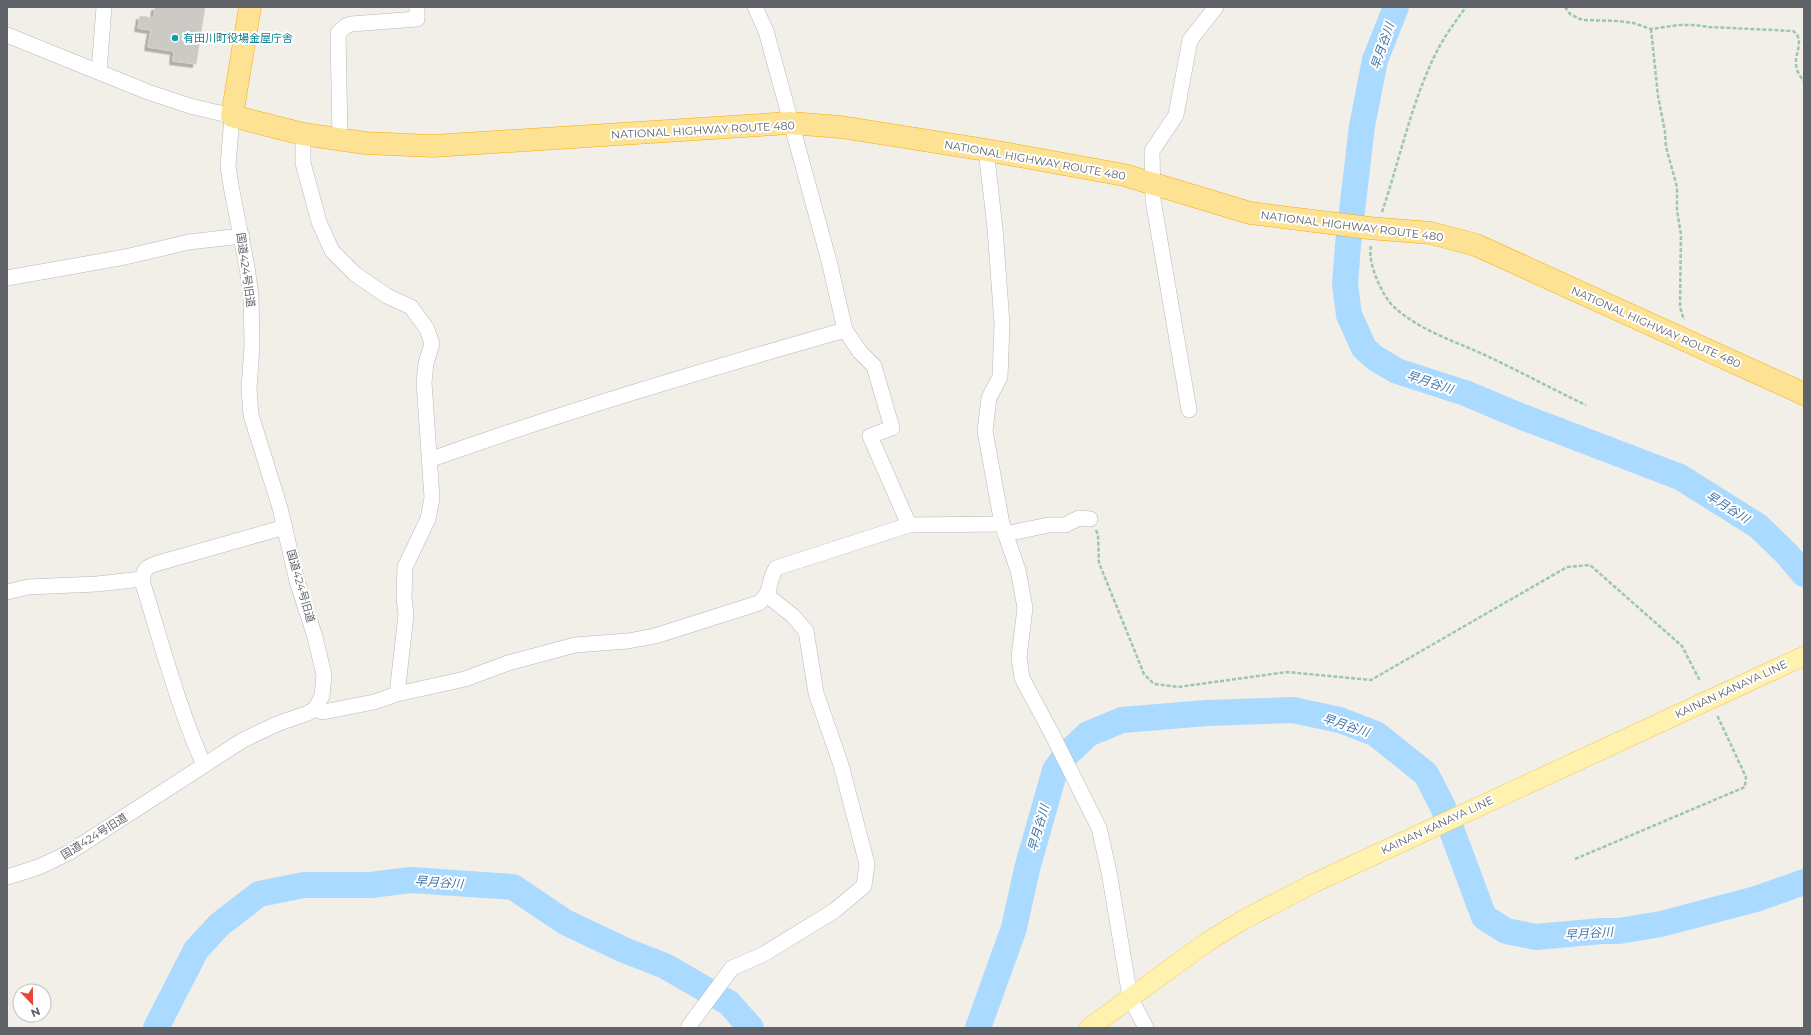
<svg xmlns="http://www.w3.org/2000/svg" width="1811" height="1035" font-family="Montserrat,'Noto Sans JP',sans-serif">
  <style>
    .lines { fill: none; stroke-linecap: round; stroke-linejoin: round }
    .river { stroke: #aadaff; stroke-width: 26 }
    .building { fill: #cccac5; stroke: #d6d1c6; filter: url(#shadow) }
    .minor-casing { stroke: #b5b8bc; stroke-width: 16 }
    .major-casing { stroke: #f2c960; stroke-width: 20 }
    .highway-casing { stroke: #f9ab00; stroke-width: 23 }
    .path { stroke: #9cc7a9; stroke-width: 2.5; stroke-dasharray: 4 2; stroke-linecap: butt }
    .minor { stroke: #fff; stroke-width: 15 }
    .major { stroke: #fff2af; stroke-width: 19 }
    .highway { stroke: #fde293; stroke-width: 22 }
    .culture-dot { fill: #0f9aa8; stroke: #fff; stroke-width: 1.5 }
    .labels { text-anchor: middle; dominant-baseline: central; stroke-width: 4; stroke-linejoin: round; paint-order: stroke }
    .culture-label { font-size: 11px; fill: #0d838f; stroke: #fff; text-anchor: start }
    .street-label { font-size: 11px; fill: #5f6368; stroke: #fff }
    .water-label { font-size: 12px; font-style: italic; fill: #4174aa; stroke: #fff }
  </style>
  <defs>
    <filter id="shadow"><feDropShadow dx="-3.5" dy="3.5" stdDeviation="0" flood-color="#0004"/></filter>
  </defs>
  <rect width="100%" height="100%" fill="#f1efe8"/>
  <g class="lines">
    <g class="river">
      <polyline points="1396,7 1375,60 1362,126 1348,245 1345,284 1349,315 1364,348 1375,358 1397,371 1465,393 1520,416 1680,477 1758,526 1786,553 1804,574"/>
      <polyline points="156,1028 196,950 219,925 259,894 304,885 371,885 411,880 513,887 565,922 624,950 665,966 729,1003 751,1028"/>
      <polyline points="978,1028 1014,928 1027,869 1055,770 1067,754 1088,734 1122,720 1207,713 1293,710 1340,720 1376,734 1426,774 1443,807 1484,917 1506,931 1536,937 1602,931 1619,931 1661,924 1756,899 1804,882"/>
    </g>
  </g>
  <polygon class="building" points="155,7 205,7 196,64 173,61 174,51 148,47 151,30 138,28 140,16 154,18"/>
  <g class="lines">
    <g class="minor-casing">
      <g id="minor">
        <polyline points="755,7 766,31 829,261 845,330 860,352 874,366 892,428 870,436 909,525"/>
        <polyline points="7,35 148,92 190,106 232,116 228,166 231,186 247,267 251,296 252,346 249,389 251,415 280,508 297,581 315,637 324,675 322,696 315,709 308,713 277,724 243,740 70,852 39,867 7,877"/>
        <polyline points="99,72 104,7"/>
        <polyline points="303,134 303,163 319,222 332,251 355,274 387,296 411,307 427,329 432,344 426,363 424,382 432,498 428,519 405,567 404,597 406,615 397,694"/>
        <polyline points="340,139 338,33 346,26 351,24 417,19 417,7"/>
        <polyline points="986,150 995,228 1002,324 1000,377 989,398 985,431 1002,524 1018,570 1025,608 1019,657 1022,678 1052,734 1099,828 1109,872 1130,997 1146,1028"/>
        <polyline points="7,278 125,257 189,242 242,236"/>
        <polyline points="1189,410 1153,200 1152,151 1176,115 1190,40 1216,7"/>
        <path d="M429 460C566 411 705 370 845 330"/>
        <polyline points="1005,534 1049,525 1065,525 1079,518 1090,519"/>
        <polyline points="7,592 28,587 97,584 142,579"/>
        <path d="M315 709 323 712 374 702 397 694 465 679 508 663 575 645 628 641 655 636 759 603C773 591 767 583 776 568L909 525 1002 524"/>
        <path d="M204 765C178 707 162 645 143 584 142 573 144 568 155 564L285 527"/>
        <polyline points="690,1028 689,1026 732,968 762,955 834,911 864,886 867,864 841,765 816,693 806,631 793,616 768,596"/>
      </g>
    </g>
    <g class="major-casing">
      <polyline id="major" points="1089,1028 1207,942 1243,920 1312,884 1804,656"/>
    </g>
    <g class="highway-casing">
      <polyline id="highway" points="250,7 232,116 303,134 365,143 433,146 790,123 841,127 986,150 1124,175 1250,213 1369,228 1431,233 1476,245 1804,394"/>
    </g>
    <g class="path">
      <path d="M1565 7 1570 14 1582 20 1617 21 1633 23 1651 29 1679 25H1695L1709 27 1793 31C1805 39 1795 53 1796 64 1796 71 1801 77 1804 82"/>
      <polyline points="1651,29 1658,96 1665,132 1666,147 1677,187 1677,210 1681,235 1680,307 1684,320"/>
      <path d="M1382 212C1400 159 1411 103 1436 53 1444 37 1455 22 1466 7"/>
      <path d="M1371 246C1367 262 1382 296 1394 307 1419 330 1454 341 1485 355 1519 371 1552 389 1586 405"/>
      <polyline points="1096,530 1098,535 1099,563 1144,674 1154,684 1178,687 1287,672 1371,680 1567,567 1590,565 1682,646 1700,681"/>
      <polyline points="1575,859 1745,787 1746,777 1717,715"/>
    </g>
    <use href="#minor" class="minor"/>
    <use href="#major" class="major"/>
    <use href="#highway" class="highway"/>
  </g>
  <circle class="culture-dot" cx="175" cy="38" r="4"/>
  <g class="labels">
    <g class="culture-label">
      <text x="183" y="38">有田川町役場金屋庁舎</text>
    </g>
    <g class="street-label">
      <text transform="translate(703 130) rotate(-3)">NATIONAL HIGHWAY ROUTE 480</text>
      <text transform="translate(1035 160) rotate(10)">NATIONAL HIGHWAY ROUTE 480</text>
      <text transform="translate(1352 226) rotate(7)">NATIONAL HIGHWAY ROUTE 480</text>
      <text transform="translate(246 270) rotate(82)">国道424号旧道</text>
      <text transform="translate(1656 327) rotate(24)">NATIONAL HIGHWAY ROUTE 480</text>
      <text transform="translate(301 586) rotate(74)">国道424号旧道</text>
      <text transform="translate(1731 689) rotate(-25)">KAINAN KANAYA LINE</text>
      <text transform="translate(1437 825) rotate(-25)">KAINAN KANAYA LINE</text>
      <text transform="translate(94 836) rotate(-32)">国道424号旧道</text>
    </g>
    <g class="water-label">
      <text transform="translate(1382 46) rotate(-71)">早月谷川</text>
      <text transform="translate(1430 382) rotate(18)">早月谷川</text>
      <text transform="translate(1728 507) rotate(32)">早月谷川</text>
      <text transform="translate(1346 725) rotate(18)">早月谷川</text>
      <text transform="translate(1038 828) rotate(-74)">早月谷川</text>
      <text transform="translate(439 882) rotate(4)">早月谷川</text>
      <text transform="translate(1589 933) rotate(-4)">早月谷川</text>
    </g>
  </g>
  <rect width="1811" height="1035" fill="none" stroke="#5f6368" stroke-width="16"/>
  <g transform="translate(32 1003) rotate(158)"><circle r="19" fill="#ffffff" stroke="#bfc1c3"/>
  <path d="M0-3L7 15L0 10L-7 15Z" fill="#ea4335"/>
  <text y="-6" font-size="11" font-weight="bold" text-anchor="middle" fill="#5f6368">N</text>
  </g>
</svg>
